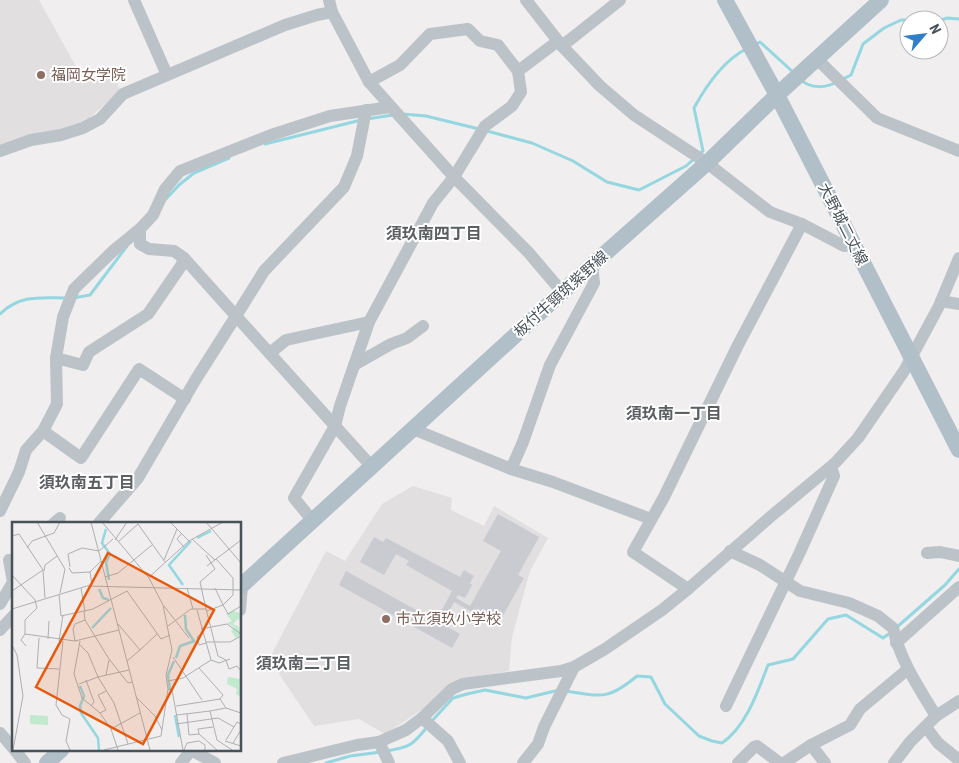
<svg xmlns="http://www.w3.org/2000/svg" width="959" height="763" font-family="'Roboto Condensed','Noto Sans JP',sans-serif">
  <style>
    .education { fill: #e1dfdf }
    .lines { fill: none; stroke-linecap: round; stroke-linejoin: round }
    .stream { stroke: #94d7e0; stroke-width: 3 }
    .building { fill: #c9cbd0 }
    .minor { stroke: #bbc3c9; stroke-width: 12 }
    .major { stroke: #b1bfc9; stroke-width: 16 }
    .education-dot { fill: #8d6e63; stroke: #fff; stroke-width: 2 }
    .labels { text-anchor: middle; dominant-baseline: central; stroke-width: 4; stroke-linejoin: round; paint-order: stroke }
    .education-label { font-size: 15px; fill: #785e54; stroke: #fff; text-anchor: start }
    .street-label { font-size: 15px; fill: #485259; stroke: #fff }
    .neighbourhood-label { font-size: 16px; font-weight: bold; fill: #5b5f62; stroke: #fff }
    .inset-river { fill: none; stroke: #94d7e0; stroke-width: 2.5 }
    .inset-road { fill: none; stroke: #adb0b2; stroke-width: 1 }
    .view { fill: #e8590c; fill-opacity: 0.15; stroke: #e8590c; stroke-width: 2.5 }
    .inset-edge { fill: none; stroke: #485259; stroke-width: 2.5 }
  </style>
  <rect width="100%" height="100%" fill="#f0eeee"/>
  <g class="education">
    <polygon points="0,0 39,0 84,81 113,70 120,91 87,120 63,132 0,147"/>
    <polygon points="413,486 452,498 451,510 484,526 494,506 548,538 530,571 512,637 509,671 457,680 426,707 385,734 359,719 314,726 269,659 326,551 345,561 382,504"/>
  </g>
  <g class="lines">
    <g class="stream">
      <polyline points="939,21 947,18 959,19"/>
      <polyline points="756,44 760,42 793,72"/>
      <polyline points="843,79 851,75 863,44 884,28 901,20 909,20"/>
      <path d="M801 80C811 89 826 88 837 82"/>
      <polyline points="402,114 426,116 479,129"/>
      <polyline points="367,119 393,115"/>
      <polyline points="487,131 532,143 573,161 607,182 639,190 686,166 695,158"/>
      <polyline points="265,144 361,120"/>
      <path d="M699 154 703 151 694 108C706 86 723 61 746 49"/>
      <polyline points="166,199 179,185 194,173 229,158"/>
      <polyline points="73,298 90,295 127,246"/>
      <path d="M0 314C21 294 41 298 67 298"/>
      <polyline points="897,627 945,585 959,569"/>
      <path d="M565 691C601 696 607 701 637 676L651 677 665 704 699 736 712 741 722 743C746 727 758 691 768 665L793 659 828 619 846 615 883 638 890 633"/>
      <polyline points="431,722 453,698 467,694 485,690 526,698 559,690"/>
      <path d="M387 751C410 747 413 745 427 727"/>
      <polyline points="326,763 350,756 381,752"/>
    </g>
  </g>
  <polygon class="building" points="498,514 539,537 518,575 524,578 497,626 454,602 442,624 460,634 452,648 339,585 346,571 436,621 452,591 406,565 409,561 396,554 384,575 360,562 374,537 383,542 386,538 460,577 464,570 474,576 470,583 472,585 465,598 458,595 456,598 470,606 501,551 483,541"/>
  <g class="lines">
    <g class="minor">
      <polyline points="134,0 167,75"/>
      <polyline points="329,0 332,12 369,82 454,177 529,253 563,293"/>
      <polyline points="526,0 562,46 600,86 634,115 707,163 770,212 802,224 738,345 664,497 633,552 688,589"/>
      <polyline points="562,46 620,0"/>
      <polyline points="817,59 877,118 959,151"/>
      <polyline points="369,82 400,65 430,34 468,29 480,41 498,45 518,71 558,41"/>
      <polyline points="366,110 357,156 344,187 264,271 236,316 372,467"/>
      <polyline points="0,151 31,140 61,135 83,128 100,119 123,94 285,25 317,15 332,12"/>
      <polyline points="802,224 844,246 854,245"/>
      <polyline points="592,265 594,283 550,365 523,442 511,469 553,482 651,519"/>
      <polyline points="941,301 959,304"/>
      <polyline points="270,353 286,340 369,322"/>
      <polyline points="56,358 83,365 89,352 148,314 181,266 184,258"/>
      <polyline points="354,365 391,344 407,338 423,326"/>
      <polyline points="413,429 511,469"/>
      <polyline points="43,431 81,458 139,369 185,399"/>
      <polyline points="0,511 19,472 26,450 43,431 57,404 56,358 63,317 74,289 113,251 140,229 153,215 165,189 180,171 271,135 330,116 390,107"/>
      <polyline points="312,520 294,498 335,426 340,406 369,322 433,203 454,177 485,126 512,106 521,92 518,71"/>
      <polyline points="54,523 60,518"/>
      <polyline points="99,523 138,478 196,379 236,316 184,258 174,251 149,249 140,244 140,229"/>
      <path d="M730 551 760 565 800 591 849 603 878 616 893 628C900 660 919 688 936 716L910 742 894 763"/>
      <polyline points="927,553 940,552 959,556"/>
      <polyline points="0,604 13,582 9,560"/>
      <polyline points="240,610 242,585"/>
      <polyline points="0,630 14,615"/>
      <polyline points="896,643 959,587"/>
      <polyline points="726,706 800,552 834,476 831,467"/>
      <polyline points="936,716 959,701"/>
      <polyline points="422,718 448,741 460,763"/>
      <polyline points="926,727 938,743 959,760"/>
      <polyline points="0,733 14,749"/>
      <polyline points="811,745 825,763"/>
      <polyline points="14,749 25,763"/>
      <polyline points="191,750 215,763"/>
      <polyline points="181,763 192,749"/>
      <polyline points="283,763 357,745 379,742"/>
      <polyline points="389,763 379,742 406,730 422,718 452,689 463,684 561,671 574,667 605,649 662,610 688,589 769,518 835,463 858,438 904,371 939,306 959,258"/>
      <polyline points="523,763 538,744 544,727 574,667"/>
      <polyline points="738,763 754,747 757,746 780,763"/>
      <polyline points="784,763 811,745 850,725 860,709 908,669"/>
    </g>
    <g class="major">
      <polyline points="725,0 777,95 959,450"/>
      <polyline points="240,587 592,265 707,163 777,95 881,0"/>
      <polyline points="47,763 62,749"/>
    </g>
  </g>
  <g class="education-dot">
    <circle cx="41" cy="75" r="5"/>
    <circle cx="386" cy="619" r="5"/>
  </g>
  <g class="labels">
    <g class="education-label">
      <text x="51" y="75">福岡女学院</text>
      <text x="396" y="619">市立須玖小学校</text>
    </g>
    <g class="street-label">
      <text transform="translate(843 224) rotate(63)">大野城二丈線</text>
      <text transform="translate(561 294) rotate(-42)">板付牛頸筑紫野線</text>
    </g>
    <g class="neighbourhood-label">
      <text x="434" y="233">須玖南四丁目</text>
      <text x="674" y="413">須玖南一丁目</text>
      <text x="87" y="482">須玖南五丁目</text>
      <text x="304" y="663">須玖南二丁目</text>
    </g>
  </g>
  <g transform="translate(12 522)">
    <rect width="229" height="229" fill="#f0eeee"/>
    <path d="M221 89 228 91V101L227 96 221 102 227 105 229 113 224 116 219 109 222 105 215 101 220 99 214 92ZM216 155 229 157V175L224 172 225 167 215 162ZM18 193 36 194V203L18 202Z" fill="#c1e9ce"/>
    <path class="inset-river" d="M94 7 90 21 98 32 94 40 97 58M185 16 199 9M171 63 157 43 179 19M87 67 91 76 97 78M80 106 99 86M164 136 168 124 182 119 174 107 173 93M68 164 72 174 68 184 69 191 86 216 87 228M158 168 156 153 162 139M163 193 167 215"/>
    <path class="inset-road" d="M25 0 53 47 48 71M79 0 138 228M90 0 137 56 151 83 160 128 154 153 156 167 160 168 171 228M158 0 177 19M194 0 229 41M170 11 165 17 172 25M0 14 7 12 31 48M180 17 203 38M103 18 115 0M106 20 126 2 153 40M15 26 20 19 42 11 48 0M204 37 221 56V73L211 83 216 92 229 84M152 38 165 7M195 44 229 18M58 45 56 32 70 26 87 29 101 17M57 46 60 51 78 50 80 63M32 49 33 43 45 34M78 50 89 39M0 53 23 78 25 86 13 98V112L63 119 107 108M93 55 106 51 140 23M136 56 177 19 211 0M69 66 73 90M175 66 181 87M0 69 31 48 33 76M47 72 49 94 81 87 115 69 149 117 158 113M152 84 177 116M0 87 75 64 229 68M194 87 188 60 203 47 194 33M185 88 199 138M195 89 211 83 203 66M73 98 97 137 116 161 120 160M106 102 128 128 145 112M156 104 179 87H194L206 134 214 138 217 147 225 144 229 149M189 107 215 102 229 112M13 112 9 118 14 124M189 112 185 115 187 123 194 121M27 116 25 146 47 147M36 117 37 99M47 119 51 93M51 119 44 183 50 193 58 197 54 219 58 228M63 119 61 107 63 102 73 98 72 90M68 119 62 152 70 176 88 191 99 207 106 228M194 120H218L229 114M67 122 76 131 86 155 117 148M0 123 5 133 11 174 1 228M161 135 190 178M115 139 128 128M94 153 97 138M74 158 82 180 79 184M156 159 171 156 199 138 207 141 218 137M67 162 86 155 102 181 116 222M124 175 143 194 150 208M208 177 214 186 229 191M164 184 208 177 211 173 187 146M198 189 214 186M88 191 94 188 86 173 94 169M175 192 177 213 187 212M165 193 198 189 205 218 220 228M164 202 206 196 222 205M201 205 186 207 187 212 205 228M99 207 128 191M214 218 225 200 229 202M213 219 229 224M221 221 229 208M92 228 149 214 156 167M172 228 175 221 187 219 193 223V228"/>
    <path class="view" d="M96 31 202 88 131 222 24 165Z"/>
    <rect width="229" height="229" class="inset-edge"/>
  </g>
  <g transform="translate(924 35) rotate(62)"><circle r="24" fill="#ffffff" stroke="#b6babd"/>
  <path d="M0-4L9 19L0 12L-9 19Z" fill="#2f7ec9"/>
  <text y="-8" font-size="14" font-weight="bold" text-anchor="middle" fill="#485259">N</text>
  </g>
</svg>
